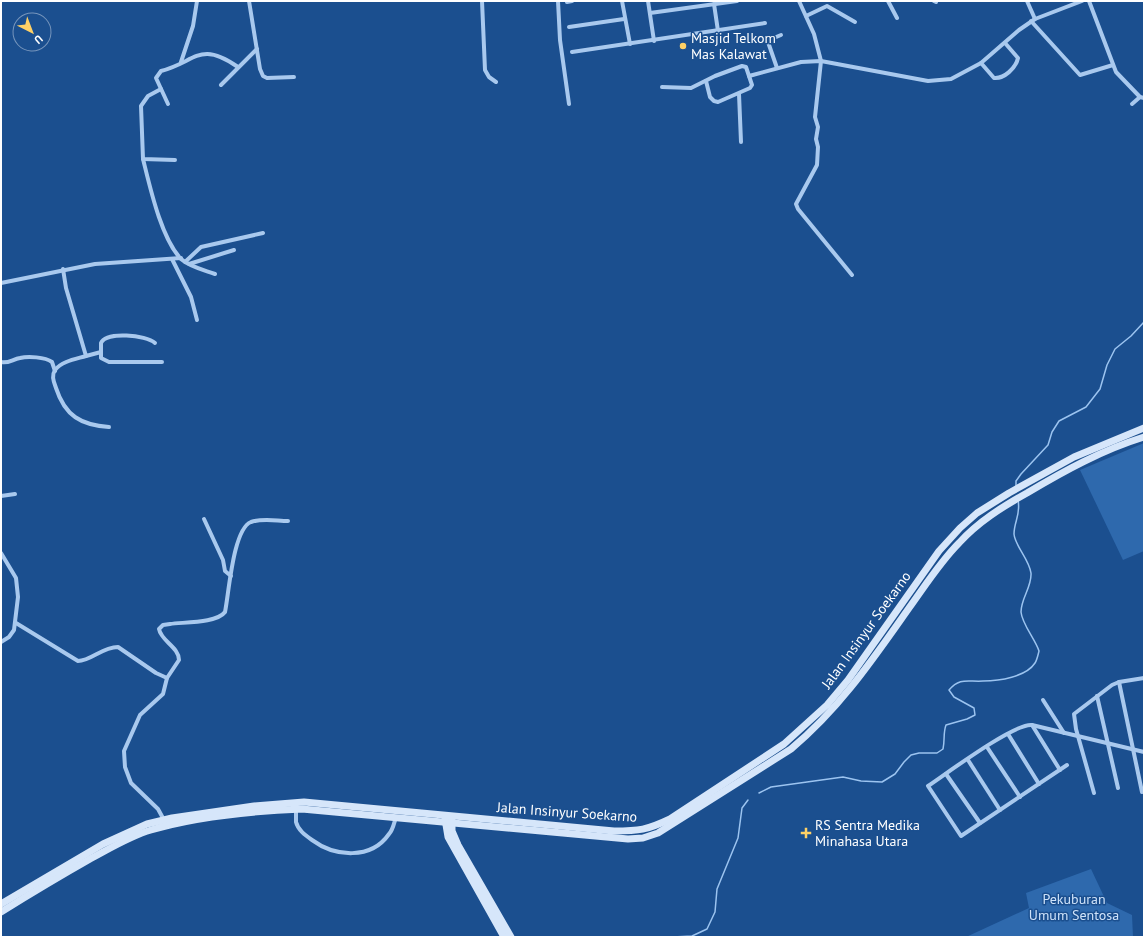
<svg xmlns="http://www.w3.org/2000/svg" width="1145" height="938" font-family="'PT Sans',sans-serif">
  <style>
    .green { fill: #2e69ad }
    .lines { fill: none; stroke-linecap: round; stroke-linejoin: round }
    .stream { stroke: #9cc4f0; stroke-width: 1.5 }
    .street { stroke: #a9c9ee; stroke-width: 4 }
    .secondary { stroke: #d6e6fa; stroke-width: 7 }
    .poi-dot { fill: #ffd166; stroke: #1b4f8f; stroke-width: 1.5 }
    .labels { text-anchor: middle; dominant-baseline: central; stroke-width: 3; stroke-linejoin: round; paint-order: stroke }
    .poi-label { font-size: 14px; fill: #fff; stroke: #1b4f8f; text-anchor: start }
    .street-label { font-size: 14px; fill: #fff; stroke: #1b4f8f }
    .park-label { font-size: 14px; fill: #cfe3fa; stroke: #1b4f8f }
  </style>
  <rect width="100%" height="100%" fill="#1b4f8f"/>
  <g class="green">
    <polygon points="1144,443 1144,551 1123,560 1080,470"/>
    <polygon points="1091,869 1107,903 1132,915 1133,937 966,937 1029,908 1026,893"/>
  </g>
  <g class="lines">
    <g class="stream">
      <polyline points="1016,487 1016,481 1021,474 1048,445 1052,432 1059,421 1086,407 1100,389 1107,365 1115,349 1131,336 1144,322"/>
      <path d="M759 793 771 787 843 777 861 781 882 782 895 774 904 762 911 755 919 753H937L943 749C945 740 943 733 946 725L967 719 975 715 974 708 954 697 949 690C960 677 968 682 983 681 999 681 1026 677 1035 663 1037 660 1038 655 1039 651 1035 639 1022 624 1021 612 1021 598 1032 587 1031 573 1029 559 1015 546 1014 534 1014 522 1021 514 1018 500"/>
      <polyline points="245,937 253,937"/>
      <polyline points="673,937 692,936 707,929 715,912 717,889 738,838 742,808 748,800"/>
    </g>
    <g class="street">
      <polyline points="249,1 260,69 263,76 267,78 294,77"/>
      <polyline points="482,1 485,70 489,77 496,82"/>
      <polyline points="558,1 560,40 569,104"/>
      <polyline points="622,1 630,44"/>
      <polyline points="648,1 654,41"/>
      <polyline points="799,1 814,34 821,61 928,81 951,79 981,63 1019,30 1035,19 1082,1"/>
      <polyline points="888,1 897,18"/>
      <polyline points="934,1 936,2"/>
      <polyline points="1027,1 1035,19"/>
      <polyline points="1089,1 1116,72 1140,97 1144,98"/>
      <polyline points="567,2 572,1"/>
      <polyline points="714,4 718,31"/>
      <polyline points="650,13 737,1"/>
      <polyline points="806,16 827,6 855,22"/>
      <polyline points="1031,21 1080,75 1113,65"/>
      <polyline points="569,27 624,19"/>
      <polyline points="572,52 765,23"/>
      <polyline points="181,62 193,26 197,1"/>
      <path d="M981 63 994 78C1004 79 1016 68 1018 58L1005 43"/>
      <polyline points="777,68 768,42 769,40 781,35"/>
      <polyline points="706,81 710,97 714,101 718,102 750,88 752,85 749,76 801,62 821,61 815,117 818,127 816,139 818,147 817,165 796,204 798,209 852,275"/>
      <polyline points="221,85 257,49"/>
      <polyline points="662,87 691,88 715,76 742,66 746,67 749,76"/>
      <polyline points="161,89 148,96 141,106 143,159 175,160"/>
      <polyline points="739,94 741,142"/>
      <path d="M168 104 156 78 161 71C196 62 199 40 238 67"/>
      <polyline points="1132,104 1140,97"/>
      <path d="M143 159C150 187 161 238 181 259 190 267 204 270 215 274"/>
      <polyline points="172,259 191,297 197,320"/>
      <polyline points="185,262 201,247 263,233"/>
      <polyline points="189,264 234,250"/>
      <polyline points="63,269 66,288 86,356 101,352"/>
      <polyline points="1,283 95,264 181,258"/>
      <path d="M155 343C146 335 106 331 101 343V358L109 362H162"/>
      <path d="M86 356C76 359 62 361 55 370 51 376 54 382 56 388 65 416 81 425 109 427"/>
      <path d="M1 362C8 364 13 359 20 358 28 356 45 357 52 362L55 371"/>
      <polyline points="1,496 15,494"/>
      <polyline points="204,519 223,560 225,571 231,576"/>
      <polyline points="1,553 16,578 18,597 14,630 9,637 1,642"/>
      <path d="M16 623 78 661C91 661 102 647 118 647L156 673 167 678"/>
      <polyline points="1119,682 1142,792"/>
      <polyline points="1097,696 1118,788"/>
      <polyline points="1043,700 1064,733"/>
      <polyline points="1032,725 1060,770"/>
      <polyline points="1008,734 1039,784"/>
      <polyline points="987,747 1020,797"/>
      <polyline points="968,760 1000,810"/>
      <path d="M1067 765 961 836 928 786C946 774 1014 723 1032 725L1144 752"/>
      <polyline points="946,774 980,823"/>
      <polyline points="1094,793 1076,729 1074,714 1112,685 1119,682 1144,678"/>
      <path d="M296 809C296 813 296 818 296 822 298 830 305 835 312 840 335 857 371 860 389 834 393 830 394 823 396 817"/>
      <path d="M164 820 158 809 131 783 125 767 124 751 140 715 163 694 167 678 179 660C179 647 161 641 159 629L163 625 170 624C184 622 217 623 225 612 229 593 233 529 251 522 262 518 277 521 288 521"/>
    </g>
    <g class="secondary">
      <polyline points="452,818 452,831 458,845 511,937"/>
      <polyline points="445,819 448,837 504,937"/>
      <path d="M1 904 103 844 147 824 172 818 254 806 304 802 614 831C639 831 647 830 670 819L784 744 827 705 848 680 939 551 960 528 977 513 1009 493 1074 457 1144 428"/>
      <path d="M1 912C30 894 60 876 90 859 109 849 130 836 151 830 198 816 253 811 302 809L628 839 643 838 658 833 791 749C840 708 873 659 909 608 925 586 940 562 959 543 978 522 1002 507 1027 493 1064 471 1102 450 1144 437"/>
    </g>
  </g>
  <g class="poi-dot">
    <circle cx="683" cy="46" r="4"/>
    <path d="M804 827h4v4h4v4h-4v4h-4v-4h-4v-4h4z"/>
  </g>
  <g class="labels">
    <g class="poi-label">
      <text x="691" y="38">Masjid Telkom<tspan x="691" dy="16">Mas Kalawat</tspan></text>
      <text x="815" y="825">RS Sentra Medika<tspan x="815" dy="16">Minahasa Utara</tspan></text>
    </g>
    <g class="street-label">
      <text transform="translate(866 630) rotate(-54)">Jalan Insinyur Soekarno</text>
      <text transform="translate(567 812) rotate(4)">Jalan Insinyur Soekarno</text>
    </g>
    <g class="park-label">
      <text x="1074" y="899">Pekuburan<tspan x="1074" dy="16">Umum Sentosa</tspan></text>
    </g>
  </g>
  <rect width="1145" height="938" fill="none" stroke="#ffffff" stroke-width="4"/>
  <g transform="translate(32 32) rotate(138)"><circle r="19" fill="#1b4f8f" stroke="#7695bc"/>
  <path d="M0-3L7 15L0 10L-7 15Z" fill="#ffd166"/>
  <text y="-6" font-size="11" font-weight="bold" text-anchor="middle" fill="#ffffff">U</text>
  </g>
</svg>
